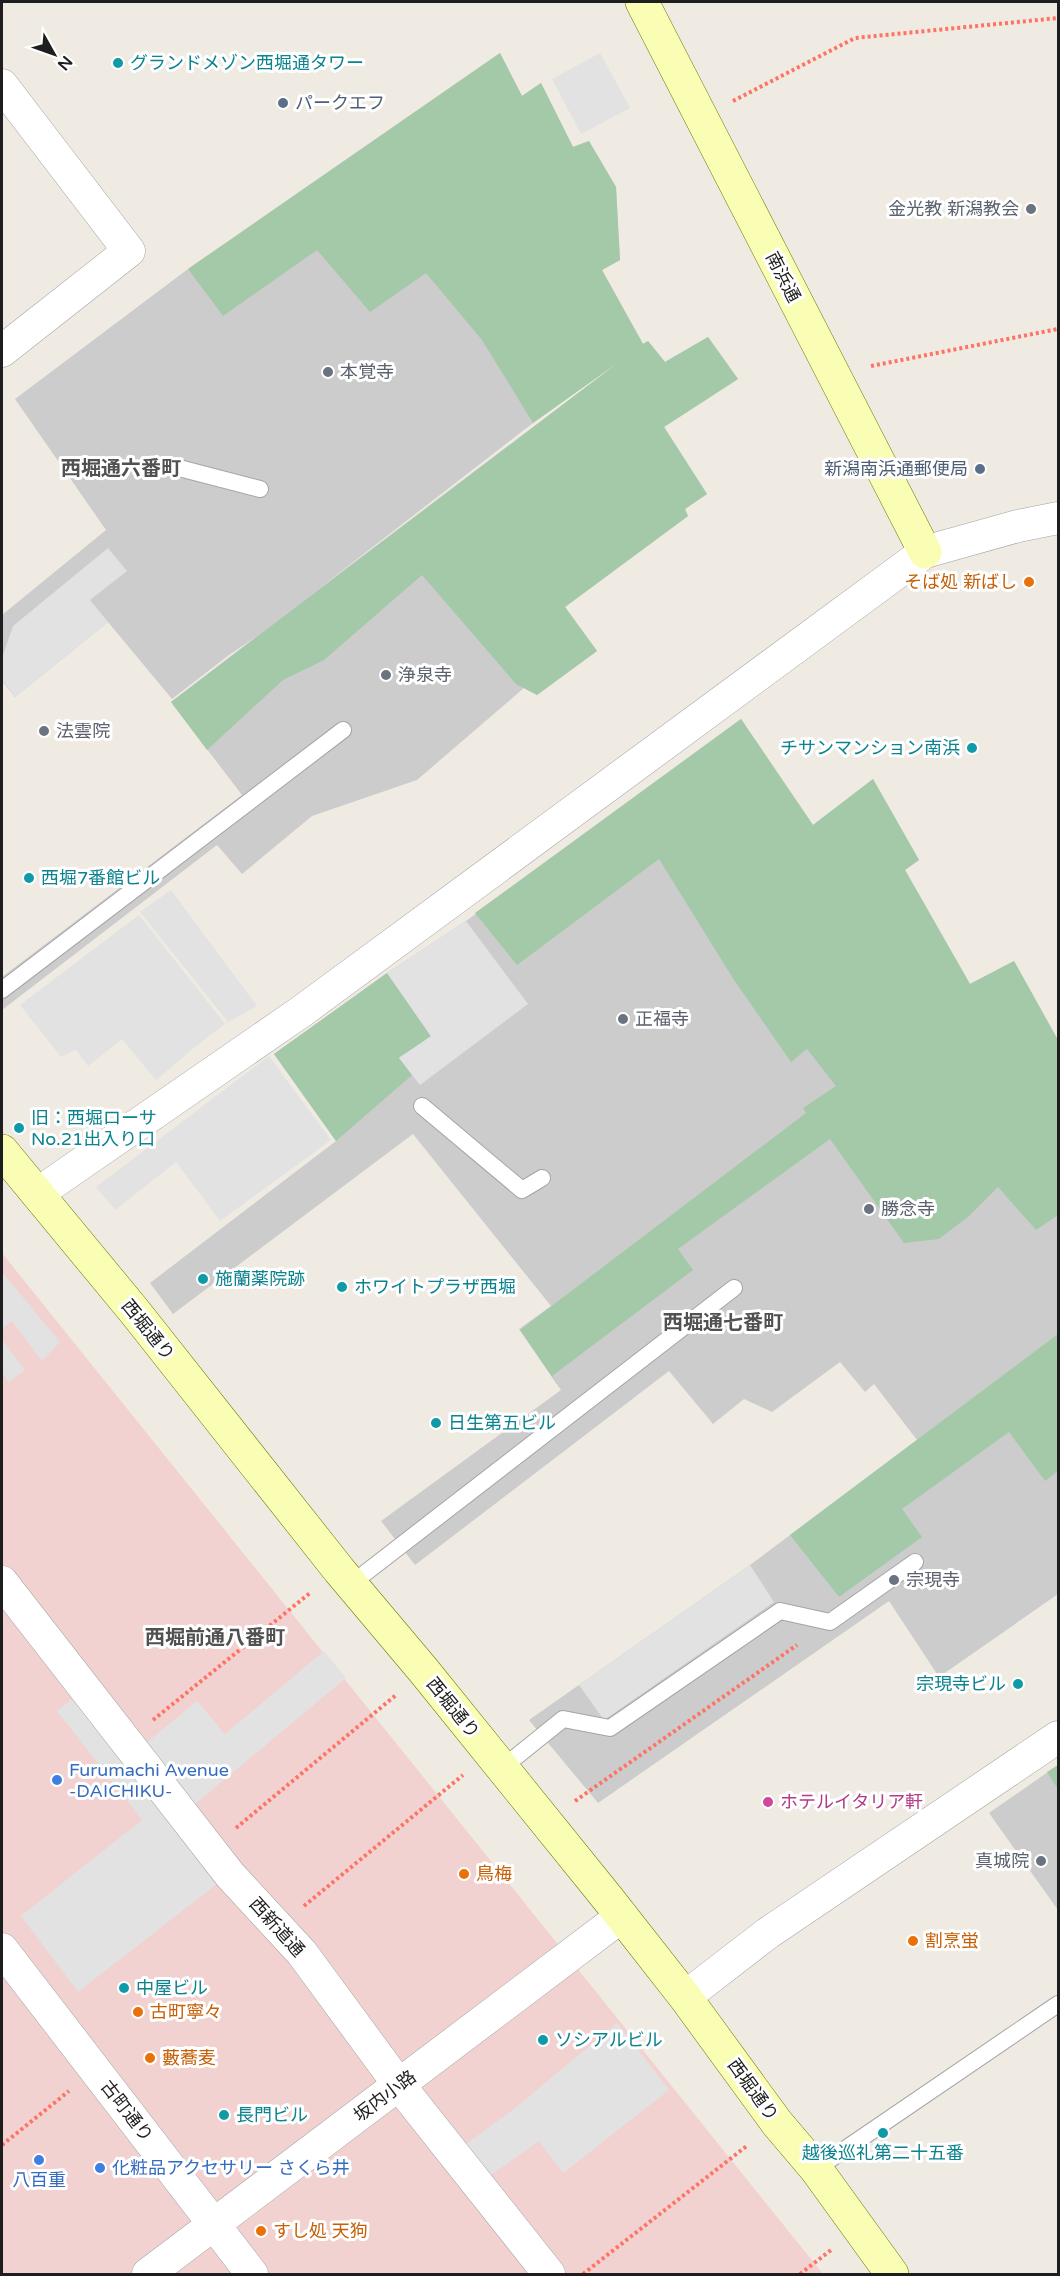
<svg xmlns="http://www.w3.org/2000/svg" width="1060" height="2276" font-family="'Varela Round','Noto Sans JP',sans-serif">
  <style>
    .commercial { fill: #f1d2d1 }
    .religious { fill: #ccc; fill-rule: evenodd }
    .cemetery { fill: #a3c9a8 }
    .parking { fill: #e2e2e2 }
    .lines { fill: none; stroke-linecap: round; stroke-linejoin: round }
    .lane-casing { stroke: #a5a5a5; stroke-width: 18 }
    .street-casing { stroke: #a5a5a5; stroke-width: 33 }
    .secondary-casing { stroke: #6e7900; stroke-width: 34 }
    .path { stroke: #ff7364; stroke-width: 4; stroke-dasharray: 3 3; stroke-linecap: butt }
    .lane { stroke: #fff; stroke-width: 16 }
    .street { stroke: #fff; stroke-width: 32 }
    .secondary { stroke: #fafdb4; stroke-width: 33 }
    .culture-dot { fill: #0f9aa8; stroke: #fff; stroke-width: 2 }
    .service-dot { fill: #5c6f8a; stroke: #fff; stroke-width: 2 }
    .worship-dot { fill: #6b7280; stroke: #fff; stroke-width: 2 }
    .food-dot { fill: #e8710a; stroke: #fff; stroke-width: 2 }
    .shop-dot { fill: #3f7fe0; stroke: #fff; stroke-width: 2 }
    .hotel-dot { fill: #d1479c; stroke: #fff; stroke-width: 2 }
    .labels { text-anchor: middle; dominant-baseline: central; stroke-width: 6; stroke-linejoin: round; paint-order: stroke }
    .culture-label { font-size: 18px; fill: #0d838f; stroke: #fff; text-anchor: start }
    .service-label { font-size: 18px; fill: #4e5e75; stroke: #fff; text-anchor: start }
    .worship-label { font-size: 18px; fill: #5b616d; stroke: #fff; text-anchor: start }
    .street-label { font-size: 18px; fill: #1e1e1e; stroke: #fff }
    .food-label { font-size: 18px; fill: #c56008; stroke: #fff; text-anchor: start }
    .shop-label { font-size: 18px; fill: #366cbe; stroke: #fff; text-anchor: start }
    .hotel-label { font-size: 18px; fill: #b23c85; stroke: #fff; text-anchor: start }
    .neighbourhood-label { font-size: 20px; font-weight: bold; fill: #515151; stroke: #fff }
  </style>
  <rect width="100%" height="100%" fill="#efebe3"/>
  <polygon class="commercial" points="2,1253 14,1268 823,2274 2,2274"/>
  <g class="religious">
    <path d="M500 53 522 96 541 83 573 147 589 141 616 187 620 260 602 270 643 344 648 341 665 362 708 337 738 379 664 427 707 494 685 509 688 516 565 607 597 651 537 695 524 688 417 780 312 816 242 874 217 845 2 1010V977L242 795 171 702 257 636 229 655 172 699 108 622 15 697 2 681V615L106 530 15 399 188 269ZM619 361V362L312 594 533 423Z"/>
    <polygon points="741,719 813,825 873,779 919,860 905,870 970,984 1014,961 1058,1040 1058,1594 939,1677 889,1601 598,1803 529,1720 750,1565 917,1440 874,1384 865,1392 840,1362 772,1412 744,1399 713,1424 669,1371 415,1565 381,1521 561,1390 519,1329 551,1306 413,1134 173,1314 150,1283 336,1141 274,1054 387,973 466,921"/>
    <polygon points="1058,1765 1058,1910 989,1813"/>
  </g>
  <g class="cemetery">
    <polygon points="500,53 522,96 541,83 573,147 589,141 616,187 620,260 602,270 643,344 648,341 665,362 708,337 738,379 664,427 707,494 685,509 688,516 565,607 597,651 537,695 516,684 422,575 324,660 283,680 207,750 171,702 619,362 533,423 482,340 426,273 370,312 317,250 223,316 188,269"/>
    <polygon points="741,719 813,825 873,779 919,860 905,870 970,984 1014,961 1058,1040 1058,1215 1036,1230 998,1187 969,1216 939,1239 904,1243 830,1139 678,1249 693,1270 552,1376 561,1390 520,1330 806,1113 803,1108 836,1086 807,1049 791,1062 734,980 659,859 517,965 475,913"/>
    <polygon points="387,973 431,1037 399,1057 412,1075 336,1141 274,1054"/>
    <polygon points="1058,1334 1058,1471 1045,1481 1009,1432 902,1509 922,1537 839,1597 790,1535"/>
    <polygon points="1058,1765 1058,1789 1047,1772"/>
  </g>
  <g class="parking">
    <polygon points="600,53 630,108 581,134 552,79"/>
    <polygon points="108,548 127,571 90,600 108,622 15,697 2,680 2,658 13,626"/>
    <polygon points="171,890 257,1006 228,1022 140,912"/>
    <polygon points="139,915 225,1024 196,1046 156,1080 122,1039 88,1066 76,1050 61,1057 20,1005"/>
    <polygon points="466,921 528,1004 420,1085 399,1058 431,1036 387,973"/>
    <polygon points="269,1056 331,1140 220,1221 176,1162 115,1210 96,1187"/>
    <polygon points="2,1272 60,1342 42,1361 12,1321 2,1329"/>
    <polygon points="2,1340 25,1370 9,1382 2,1373"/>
    <polygon points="750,1565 774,1602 604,1720 579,1685"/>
    <polygon points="324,1651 346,1678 195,1804 145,1744 197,1701 225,1734"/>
    <polygon points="77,1695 222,1880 78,1992 21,1916 142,1820 57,1711"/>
    <polygon points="617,2023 669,2090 563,2173 539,2141 488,2177 466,2144 514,2109"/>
  </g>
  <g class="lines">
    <g class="lane-casing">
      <g id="lane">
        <polyline points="179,468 260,489"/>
        <polyline points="2,990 343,730"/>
        <polyline points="422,1106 522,1190 542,1178"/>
        <polyline points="351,1584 734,1288"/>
        <polyline points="502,1768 563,1719 610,1728 780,1611 830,1622 915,1562"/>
        <polyline points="816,2169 1058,2004"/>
      </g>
    </g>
    <g class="street-casing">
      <g id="street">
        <polyline points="2,85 129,251 2,351"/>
        <polyline points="37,1194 302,1011 925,552 1018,526 1058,518"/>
        <polyline points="2,1582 230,1875 302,1953 399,2085 549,2274"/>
        <polyline points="2,1949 252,2274"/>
        <polyline points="685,1997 768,1933 1058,1737"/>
        <polyline points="148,2274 622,1916"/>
      </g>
    </g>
    <g class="secondary-casing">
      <g id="secondary">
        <polyline points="642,2 925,552"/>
        <polyline points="2,1151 135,1312 339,1570 424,1671 609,1900 685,1997 777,2123 816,2169 892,2274"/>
      </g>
    </g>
    <g class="path">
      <polyline points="733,101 855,38 1058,18"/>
      <polyline points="871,366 1058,329"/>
      <polyline points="153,1720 310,1593"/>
      <polyline points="575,1801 797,1645"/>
      <polyline points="236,1828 396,1695"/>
      <polyline points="304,1906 463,1775"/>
      <polyline points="2,2145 69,2091"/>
      <polyline points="583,2274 748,2145"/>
      <polyline points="800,2274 831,2250"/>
    </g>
    <use href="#lane" class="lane"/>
    <use href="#street" class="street"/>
    <use href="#secondary" class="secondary"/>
  </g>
  <g class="culture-dot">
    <circle cx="118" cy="63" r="6"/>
    <circle cx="972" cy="748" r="6"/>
    <circle cx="29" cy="878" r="6"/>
    <circle cx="19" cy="1128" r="6"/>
    <circle cx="203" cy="1279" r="6"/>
    <circle cx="342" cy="1287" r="6"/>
    <circle cx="436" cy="1423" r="6"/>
    <circle cx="1018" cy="1684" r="6"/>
    <circle cx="124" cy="1988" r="6"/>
    <circle cx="543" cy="2040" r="6"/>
    <circle cx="224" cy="2115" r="6"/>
    <circle cx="883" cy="2133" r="6"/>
  </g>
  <g class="service-dot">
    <circle cx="283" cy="103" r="6"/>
    <circle cx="980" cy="469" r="6"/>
  </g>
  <g class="worship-dot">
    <circle cx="1031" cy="209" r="6"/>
    <circle cx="328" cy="372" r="6"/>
    <circle cx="386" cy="675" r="6"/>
    <circle cx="44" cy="731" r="6"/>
    <circle cx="623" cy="1019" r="6"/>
    <circle cx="869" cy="1209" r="6"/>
    <circle cx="894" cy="1580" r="6"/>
    <circle cx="1041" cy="1861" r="6"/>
  </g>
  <g class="food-dot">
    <circle cx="1029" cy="582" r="6"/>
    <circle cx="464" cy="1874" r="6"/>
    <circle cx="913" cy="1941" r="6"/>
    <circle cx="138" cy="2012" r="6"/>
    <circle cx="150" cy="2058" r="6"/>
    <circle cx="261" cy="2231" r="6"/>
  </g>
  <g class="shop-dot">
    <circle cx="57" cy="1780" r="6"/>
    <circle cx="39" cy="2160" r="6"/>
    <circle cx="100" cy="2168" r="6"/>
  </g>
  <circle class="hotel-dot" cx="768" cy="1802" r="6"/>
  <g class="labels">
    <g class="culture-label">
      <text x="130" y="63">グランドメゾン西堀通タワー</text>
      <text x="960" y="748" text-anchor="end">チサンマンション南浜</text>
      <text x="41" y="878">西堀7番館ビル</text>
      <text x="31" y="1118">旧：西堀ローサ<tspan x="31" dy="21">No.21出入り口</tspan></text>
      <text x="215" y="1279">施蘭薬院跡</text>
      <text x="354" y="1287">ホワイトプラザ西堀</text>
      <text x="448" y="1423">日生第五ビル</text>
      <text x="1006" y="1684" text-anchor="end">宗現寺ビル</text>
      <text x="136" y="1988">中屋ビル</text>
      <text x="555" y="2040">ソシアルビル</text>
      <text x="236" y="2115">長門ビル</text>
      <text x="883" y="2153" text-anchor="middle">越後巡礼第二十五番</text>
    </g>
    <g class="service-label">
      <text x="295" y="103">パークエフ</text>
      <text x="968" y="469" text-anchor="end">新潟南浜通郵便局</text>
    </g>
    <g class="worship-label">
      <text x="1019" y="209" text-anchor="end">金光教 新潟教会</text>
      <text x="340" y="372">本覚寺</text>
      <text x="398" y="675">浄泉寺</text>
      <text x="56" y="731">法雲院</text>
      <text x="635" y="1019">正福寺</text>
      <text x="881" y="1209">勝念寺</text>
      <text x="906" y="1580">宗現寺</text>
      <text x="1029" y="1861" text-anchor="end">真城院</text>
    </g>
    <g class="street-label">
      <text transform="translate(783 277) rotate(63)">南浜通</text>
      <text transform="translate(148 1330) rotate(51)">西堀通り</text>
      <text transform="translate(453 1708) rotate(51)">西堀通り</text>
      <text transform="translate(277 1927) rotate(48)">西新道通</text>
      <text transform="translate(753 2090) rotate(54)">西堀通り</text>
      <text transform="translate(385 2096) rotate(-37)">坂内小路</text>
      <text transform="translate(127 2111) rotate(52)">古町通り</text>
    </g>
    <g class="food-label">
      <text x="1017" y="582" text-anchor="end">そば処 新ばし</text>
      <text x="476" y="1874">鳥梅</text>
      <text x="925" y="1941">割烹蛍</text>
      <text x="150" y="2012">古町寧々</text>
      <text x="162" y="2058">藪蕎麦</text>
      <text x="273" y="2231">すし処 天狗</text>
    </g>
    <g class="shop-label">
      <text x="69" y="1770">Furumachi Avenue<tspan x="69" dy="21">-DAICHIKU-</tspan></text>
      <text x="112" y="2168">化粧品アクセサリー さくら井</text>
      <text x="39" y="2180" text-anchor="middle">八百重</text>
    </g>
    <g class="hotel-label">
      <text x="780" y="1802">ホテルイタリア軒</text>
    </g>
    <g class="neighbourhood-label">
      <text x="121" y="469">西堀通六番町</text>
      <text x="723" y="1323">西堀通七番町</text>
      <text x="215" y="1638">西堀前通八番町</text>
    </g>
  </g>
  <rect width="1060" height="2276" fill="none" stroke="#1e1e1e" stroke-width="6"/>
  <g transform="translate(54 54) rotate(130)" stroke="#ffffff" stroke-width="4.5" paint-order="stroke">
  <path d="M0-4.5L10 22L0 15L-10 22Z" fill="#1e1e1e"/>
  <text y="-9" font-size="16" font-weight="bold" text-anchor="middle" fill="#1e1e1e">N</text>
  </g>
</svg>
